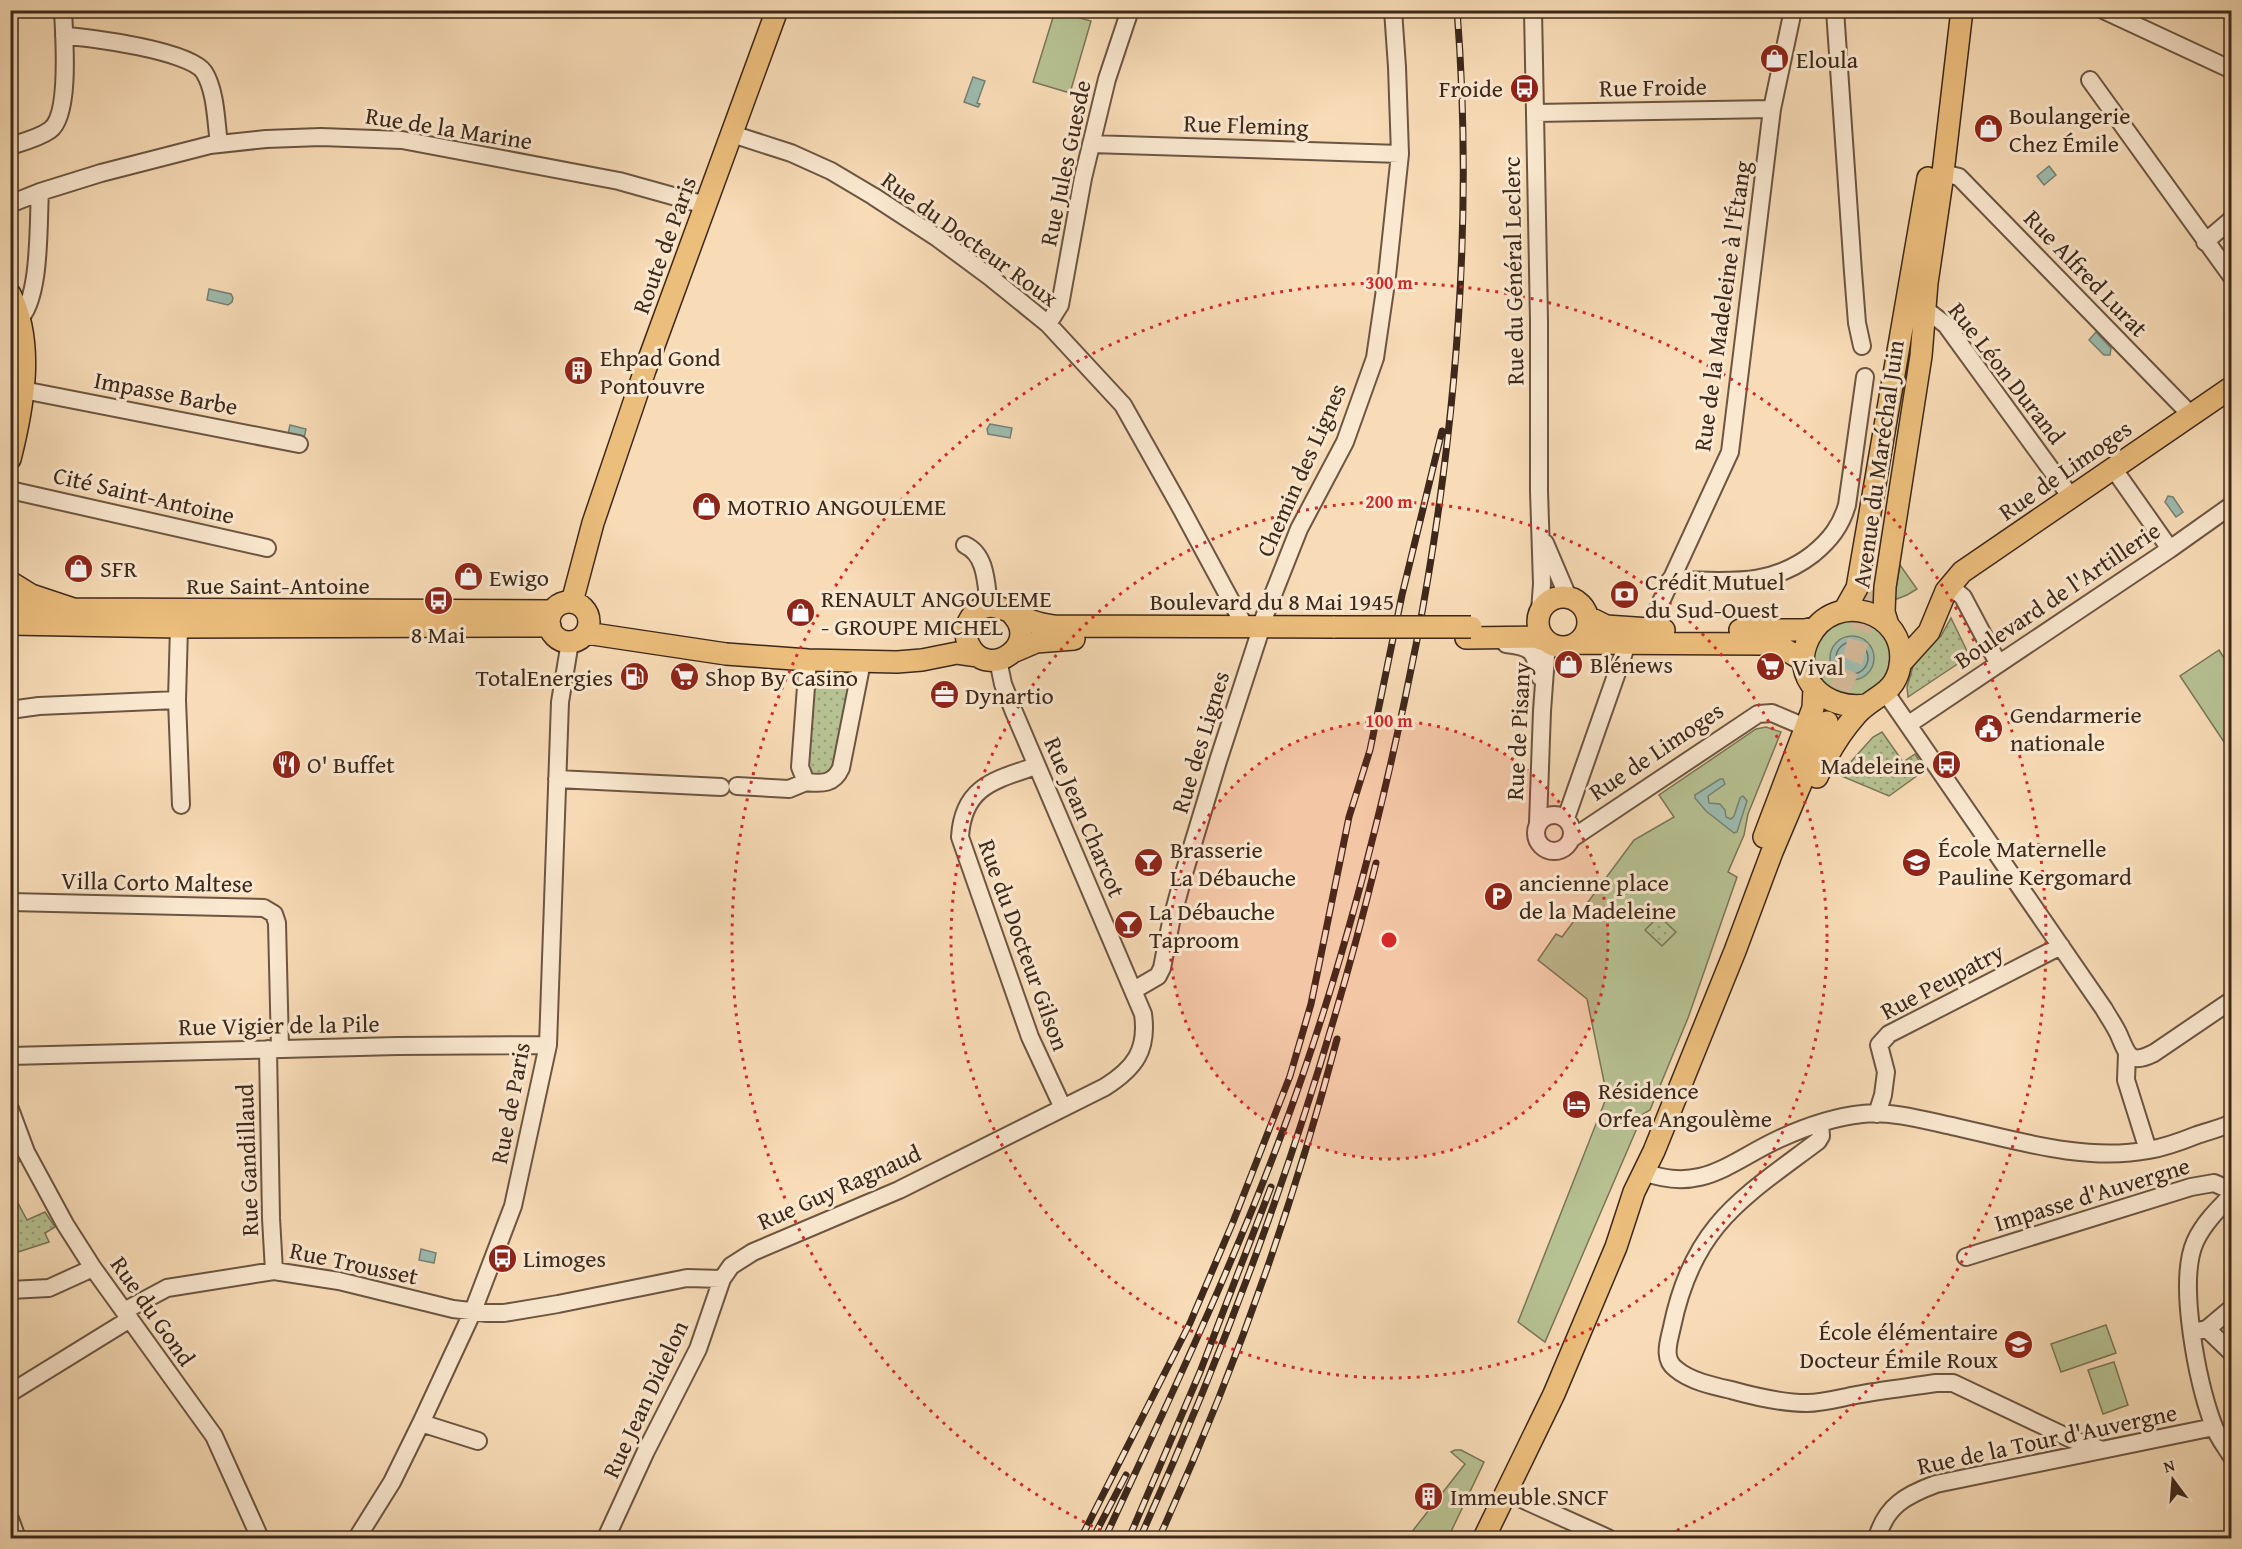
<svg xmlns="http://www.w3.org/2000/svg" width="2242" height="1549" font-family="'Gentium Book Plus',serif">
  <defs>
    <pattern id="park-dots" width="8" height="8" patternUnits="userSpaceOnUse" patternTransform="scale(1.5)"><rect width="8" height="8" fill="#b7c293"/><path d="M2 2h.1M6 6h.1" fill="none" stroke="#969e77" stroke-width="1.8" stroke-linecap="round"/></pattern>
  </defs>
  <rect width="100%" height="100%" fill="#f8dcb7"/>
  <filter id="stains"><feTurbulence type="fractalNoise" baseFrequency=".00333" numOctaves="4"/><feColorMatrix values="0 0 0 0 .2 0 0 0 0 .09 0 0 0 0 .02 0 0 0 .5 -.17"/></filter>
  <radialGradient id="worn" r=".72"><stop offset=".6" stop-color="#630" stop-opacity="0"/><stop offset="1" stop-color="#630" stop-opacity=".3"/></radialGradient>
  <path fill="#b7c293" stroke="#7a7557" stroke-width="1.5" d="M1055 11 1091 21 1070 93 1033 82Z
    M1900 565 1917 589 1907 595 1894 600Z
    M1813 658a39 39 0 1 1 78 0a39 39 0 1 1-78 0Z
    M2219 650 2231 669 2232 746 2228 748 2180 676Z
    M1766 727 1781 732 1748 814 1744 835 1728 872 1737 877 1688 1018 1650 1110 1643 1114 1545 1342 1518 1322 1607 1096 1587 999 1538 960 1556 934 1562 937 1634 840 1674 817 1659 795 1756 729Z
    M2106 1325 2116 1353 2061 1372 2051 1344Z
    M2114 1362 2128 1405 2103 1414 2088 1370Z
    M1455 1450H1461L1484 1462 1448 1538H1407L1465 1464 1451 1452Z"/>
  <path fill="url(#park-dots)" stroke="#7a7557" stroke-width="1.5" d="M1951 618 1967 651 1968 657 1908 697 1907 687 1916 656 1941 636Z
    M814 667 855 668 834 769 830 774 812 775 808 770Z
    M1882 732 1903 762 1915 754 1925 770 1889 796 1839 775 1873 737Z
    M1659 916 1676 932 1662 946 1645 930Z
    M10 1136 21 1161 11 1164H10Z
    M10 1188 27 1220 45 1212 55 1227 45 1233 49 1242 18 1252 11 1235Z"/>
  <path fill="#9dbbaf" stroke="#778074" stroke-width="1.5" d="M973 77 985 81 977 103 980 104 978 107 964 102Z
    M2049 166 2056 175 2044 185 2037 176Z
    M209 289 231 294 233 298 232 302 228 305 207 300Z
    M2096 332 2111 348 2110 355H2104L2089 340Z
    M990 424 1012 428 1010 438 988 434 987 429Z
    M290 425 306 429 304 438 288 434Z
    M2168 496 2173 497 2183 512 2176 517 2165 502Z
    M1830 658a22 22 0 1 1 44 0a22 22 0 1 1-44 0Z
    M1720 779H1723L1725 784 1708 796 1709 803 1720 804 1725 810 1726 817 1731 819 1734 816 1740 798 1743 796 1747 801 1737 832 1734 833 1706 811 1695 798V795Z
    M421 1249 436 1253 434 1263 419 1260Z"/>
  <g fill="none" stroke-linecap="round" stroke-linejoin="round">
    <path stroke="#6d7265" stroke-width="1.5" d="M1836 658a16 16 0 1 1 32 0a16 16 0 1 1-32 0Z"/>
    <path stroke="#d3b898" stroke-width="21" stroke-dasharray="21 10" stroke-linecap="butt" d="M1828 718 1853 659 1872 590"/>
    <defs>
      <path id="minor" d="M1533 10 1539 321V491L1542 584 1540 611
        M1835 10 1853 272 1857 323 1862 346
        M2103 10 2232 70
        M64 36C90 37 191 51 204 72 216 91 216 122 219 144
        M2090 80 2232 277
        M1535 113 1772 109
        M732 134 791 153 831 171 873 196 936 237 990 277 1048 324 1123 405 1182 510 1244 625
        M1091 144 1400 154
        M10 146C23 142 39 138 50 130 71 115 64 35 63 10
        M1943 173 1959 177 2191 415
        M10 204 40 192 101 173 210 145 266 139 321 137 402 140 619 181 705 205
        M2205 242 2232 219
        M1925 309 1946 325 2071 497
        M19 319C41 299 38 223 40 192
        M1048 324 1060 305 1083 178 1107 79 1130 10
        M23 390 299 444
        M2113 468 2170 549
        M10 490 267 548
        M1545 543 1568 597
        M965 545C987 555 986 585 989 606
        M1670 580C1724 580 1768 589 1813 554 1830 540 1841 526 1847 505L1865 377
        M1949 585 1963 597 1998 663
        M1261 625 1299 529 1345 442 1375 358 1387 276 1400 154 1397 67 1393 10
        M179 627 177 700 181 805
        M1648 630 1730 452 1772 109 1793 10
        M1506 644C1533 647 1534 651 1540 677
        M808 660 800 767 806 782C822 784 834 784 841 768L862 662
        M1886 693 2104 1009C2109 1018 2115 1026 2119 1035 2128 1056 2130 1065 2154 1053L2232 1000
        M10 710 39 706 177 700
        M1909 724 2170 549 2232 505
        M1036 766C995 780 963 786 960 837L1030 1037 1063 1108
        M557 779 721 787
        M737 786 789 789 806 782
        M1536 833a18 18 0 1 1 36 0a18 18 0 1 1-36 0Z
        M1566 818 1627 644
        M1538 823 1542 711 1547 643
        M1571 839 1758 714 1772 713 1805 727
        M10 902 264 908 274 914 277 923 280 1048
        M1134 990 1158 976 1162 968 1171 922 1185 870 1218 761 1259 635
        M268 1049 271 1218 274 1271
        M2127 1054 2126 1080 2148 1150
        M10 1056 397 1046 548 1045
        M10 1109 26 1152 65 1224 93 1268 214 1436 260 1538
        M1877 1114 1883 1095 1886 1072 1879 1045 1889 1034 2061 946
        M1820 1123 1821 1136 1818 1141C1741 1199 1693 1225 1672 1327 1669 1341 1662 1359 1676 1369 1690 1381 1713 1386 1731 1390 1756 1397 1781 1403 1807 1403 1823 1403 1840 1398 1856 1395 1882 1390 1910 1387 1936 1383H1953L2071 1439 2100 1449
        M1644 1172C1702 1194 1731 1161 1779 1139 1805 1127 1834 1117 1862 1114 1890 1110 1928 1121 1956 1127 2018 1141 2086 1162 2149 1150 2166 1147 2182 1141 2197 1135 2209 1131 2221 1128 2232 1123
        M2232 1195C2218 1209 2203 1224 2195 1242 2177 1283 2198 1383 2213 1424 2217 1436 2225 1446 2232 1457
        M1966 1257 2191 1187 2214 1183 2232 1191
        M10 1290 49 1288 93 1268
        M124 1311 167 1288 274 1271 339 1281 453 1309 487 1313H504L558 1304 687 1278 722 1279
        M2207 1329 2232 1353
        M2192 1332 2207 1329 2232 1308
        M10 1393 130 1319
        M421 1423 478 1441
        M1517 1497 1608 1538
        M10 1519 17 1538
        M357 1538 392 1482 421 1423 473 1311 513 1206 548 1045 560 702 570 642
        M606 1538 646 1451 698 1349 722 1279 731 1266 753 1252 899 1190 1105 1087C1135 1068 1148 1050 1143 1014L1014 712 1003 684 998 660
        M1877 1538C1886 1506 1906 1495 1936 1484L2214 1427"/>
      <path id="major" d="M10 294C35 343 23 408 10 459
        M10 582 31 595 73 609 552 611
        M1538 622a25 25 0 1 1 50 0a25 25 0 1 1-50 0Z
        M572 602 593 523 645 370 777 10
        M549 622a20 20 0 1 1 40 0a20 20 0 1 1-40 0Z
        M10 608 52 609
        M1008 610C1047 643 987 683 969 645 965 637 965 627 970 619 986 593 1012 614 1032 621 1039 624 1047 625 1054 626L1335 627
        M1844 611 1857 588 1928 178
        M1588 617 1606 626 1664 630
        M10 624 179 627 550 626
        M1888 625 1884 612 1885 587 1921 356 1927 283 1942 181 1962 10
        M1740 630H1805L1814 628
        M586 633 726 654 808 660 897 662 922 660 957 653 978 656
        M1466 638 1535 637 1544 640
        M1578 643 1763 644 1786 650 1804 661
        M1015 651 1036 642 1074 639
        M1900 664 1929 632 1946 591 1962 572 2232 387
        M1817 777C1827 755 1840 733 1856 715 1872 696 1895 695 1900 666 1909 611 1834 588 1809 638 1789 678 1826 711 1866 705
        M1764 837 1813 708 1814 687
        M1484 1538 1554 1394 1616 1247 1634 1192 1654 1151 1735 951 1772 852 1827 722"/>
    </defs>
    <use href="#minor" stroke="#6c5542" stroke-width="20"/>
    <use href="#major" stroke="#3d281b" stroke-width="24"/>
    <use href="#minor" stroke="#fae8d0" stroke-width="16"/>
    <use href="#major" stroke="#ecbe7c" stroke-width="21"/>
    <defs>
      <path id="rail" d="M1081 1538 1190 1323 1233 1222 1290 1076 1311 1004 1349 817 1370 750 1402 595 1442 431
        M1093 1538 1126 1475
        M1105 1538C1175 1387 1248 1235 1302 1077 1351 935 1387 792 1416 645 1456 435 1474 224 1457 10
        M1129 1538 1200 1372 1271 1187
        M1140 1538C1238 1321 1319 1095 1376 863
        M1159 1538C1232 1378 1292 1210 1337 1039"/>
    </defs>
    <use href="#rail" stroke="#3d281b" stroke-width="7"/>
    <use href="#rail" stroke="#fae8d0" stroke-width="4.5" stroke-dasharray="14" stroke-linecap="butt"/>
    <defs>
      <path id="major-bridge" d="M1335 627H1471"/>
    </defs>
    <use href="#major-bridge" stroke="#3d281b" stroke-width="24" stroke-linecap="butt"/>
    <use href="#major-bridge" stroke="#ecbe7c" stroke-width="21"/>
  </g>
  <circle cx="1389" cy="940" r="219" fill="#d62828" fill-opacity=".12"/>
  <g fill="none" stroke="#d62828" stroke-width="3" stroke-dasharray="3 6">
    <circle cx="1389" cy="940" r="219"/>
    <circle cx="1389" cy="940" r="438"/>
    <path d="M1117 1538A657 657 0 1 1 1661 1538"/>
  </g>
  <defs>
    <symbol id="shop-disc" viewBox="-11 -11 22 22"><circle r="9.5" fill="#8f2418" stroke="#fae8d0"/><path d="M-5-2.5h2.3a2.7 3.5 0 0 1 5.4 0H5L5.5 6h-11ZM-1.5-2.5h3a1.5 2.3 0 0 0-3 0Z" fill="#fff"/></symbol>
    <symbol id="bus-disc" viewBox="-11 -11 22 22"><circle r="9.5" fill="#8f2418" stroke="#fae8d0"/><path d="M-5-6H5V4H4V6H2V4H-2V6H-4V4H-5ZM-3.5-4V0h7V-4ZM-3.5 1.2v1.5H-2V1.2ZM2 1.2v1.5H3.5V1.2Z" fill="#fff"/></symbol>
    <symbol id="building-disc" viewBox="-11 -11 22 22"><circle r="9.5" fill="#8f2418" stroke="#fae8d0"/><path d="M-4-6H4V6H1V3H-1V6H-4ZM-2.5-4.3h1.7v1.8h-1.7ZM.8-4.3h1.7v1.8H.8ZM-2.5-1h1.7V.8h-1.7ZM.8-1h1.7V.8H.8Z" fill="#fff"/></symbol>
    <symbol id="bank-disc" viewBox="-11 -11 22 22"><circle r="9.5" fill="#8f2418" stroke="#fae8d0"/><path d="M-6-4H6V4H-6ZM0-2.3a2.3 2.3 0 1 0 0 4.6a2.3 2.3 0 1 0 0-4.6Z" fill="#fff"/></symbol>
    <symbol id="supermarket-disc" viewBox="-11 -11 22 22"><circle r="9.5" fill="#8f2418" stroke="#fae8d0"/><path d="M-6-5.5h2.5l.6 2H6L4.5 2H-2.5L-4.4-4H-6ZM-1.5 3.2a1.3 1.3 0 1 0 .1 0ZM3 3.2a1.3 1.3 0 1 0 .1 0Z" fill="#fff"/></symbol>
    <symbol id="fuel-disc" viewBox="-11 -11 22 22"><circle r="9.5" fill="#8f2418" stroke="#fae8d0"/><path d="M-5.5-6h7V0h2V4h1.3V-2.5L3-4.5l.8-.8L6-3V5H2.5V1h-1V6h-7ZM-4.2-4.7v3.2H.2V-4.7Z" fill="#fff"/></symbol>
    <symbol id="office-disc" viewBox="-11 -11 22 22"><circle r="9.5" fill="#8f2418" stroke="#fae8d0"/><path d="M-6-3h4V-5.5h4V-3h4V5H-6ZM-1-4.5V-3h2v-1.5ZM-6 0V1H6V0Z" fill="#fff"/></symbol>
    <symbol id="civic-disc" viewBox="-11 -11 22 22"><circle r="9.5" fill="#8f2418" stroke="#fae8d0"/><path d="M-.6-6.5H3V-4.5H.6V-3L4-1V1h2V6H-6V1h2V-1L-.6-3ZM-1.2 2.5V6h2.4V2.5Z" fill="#fff"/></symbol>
    <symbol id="restaurant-disc" viewBox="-11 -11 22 22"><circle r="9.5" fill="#8f2418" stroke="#fae8d0"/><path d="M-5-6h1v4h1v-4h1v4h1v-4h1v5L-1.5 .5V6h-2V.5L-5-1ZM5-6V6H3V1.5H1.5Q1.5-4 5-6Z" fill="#fff"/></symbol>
    <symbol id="school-disc" viewBox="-11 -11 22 22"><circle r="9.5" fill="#8f2418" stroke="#fae8d0"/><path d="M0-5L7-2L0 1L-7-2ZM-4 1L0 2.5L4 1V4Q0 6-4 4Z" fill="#fff"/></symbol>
    <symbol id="bar-disc" viewBox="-11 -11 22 22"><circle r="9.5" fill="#8f2418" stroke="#fae8d0"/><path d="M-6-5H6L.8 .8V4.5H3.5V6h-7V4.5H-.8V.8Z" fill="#fff"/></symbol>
    <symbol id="parking-disc" viewBox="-11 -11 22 22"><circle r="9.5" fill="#8f2418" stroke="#fae8d0"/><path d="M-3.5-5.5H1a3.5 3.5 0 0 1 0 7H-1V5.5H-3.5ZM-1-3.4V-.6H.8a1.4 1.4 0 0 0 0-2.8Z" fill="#fff"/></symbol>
    <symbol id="hotel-disc" viewBox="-11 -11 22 22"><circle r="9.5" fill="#8f2418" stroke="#fae8d0"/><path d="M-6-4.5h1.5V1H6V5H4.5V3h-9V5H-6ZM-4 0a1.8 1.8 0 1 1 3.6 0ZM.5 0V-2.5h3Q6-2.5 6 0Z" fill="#fff"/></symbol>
  </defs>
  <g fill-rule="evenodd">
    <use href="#shop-disc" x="1758" y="42" width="33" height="33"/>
    <use href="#bus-disc" x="1508" y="72" width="33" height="33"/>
    <use href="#shop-disc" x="1972" y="112" width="33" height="33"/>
    <use href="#building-disc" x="562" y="354" width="33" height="33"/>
    <use href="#shop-disc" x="690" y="490" width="33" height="33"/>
    <use href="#shop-disc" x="62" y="552" width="33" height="33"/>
    <use href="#shop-disc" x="452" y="560" width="33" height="33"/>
    <use href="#bank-disc" x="1608" y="578" width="33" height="33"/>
    <use href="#bus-disc" x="422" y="584" width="33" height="33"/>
    <use href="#shop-disc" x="784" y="596" width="33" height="33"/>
    <use href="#shop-disc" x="1552" y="648" width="33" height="33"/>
    <use href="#supermarket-disc" x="1754" y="650" width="33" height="33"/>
    <use href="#fuel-disc" x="618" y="660" width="33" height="33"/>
    <use href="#supermarket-disc" x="668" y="660" width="33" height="33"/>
    <use href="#office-disc" x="928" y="678" width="33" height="33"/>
    <use href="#civic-disc" x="1972" y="712" width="33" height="33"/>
    <use href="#restaurant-disc" x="270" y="748" width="33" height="33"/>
    <use href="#bus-disc" x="1930" y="748" width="33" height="33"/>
    <use href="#school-disc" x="1900" y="846" width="33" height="33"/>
    <use href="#bar-disc" x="1132" y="846" width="33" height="33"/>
    <use href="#parking-disc" x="1482" y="880" width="33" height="33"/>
    <use href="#bar-disc" x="1112" y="908" width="33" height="33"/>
    <use href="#hotel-disc" x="1560" y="1088" width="33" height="33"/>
    <use href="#bus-disc" x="486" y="1242" width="33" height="33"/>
    <use href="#school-disc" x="2002" y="1328" width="33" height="33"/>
    <use href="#building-disc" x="1412" y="1480" width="33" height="33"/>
  </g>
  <g text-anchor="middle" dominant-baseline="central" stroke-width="6" stroke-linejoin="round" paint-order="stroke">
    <g font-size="24" fill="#3d281b" stroke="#fae8d0" text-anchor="start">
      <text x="1796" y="59">Eloula</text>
      <text x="1503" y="88" text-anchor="end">Froide</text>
      <text x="2009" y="115">Boulangerie<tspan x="2009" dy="28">Chez Émile</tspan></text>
      <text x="600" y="357">Ehpad Gond<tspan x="600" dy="28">Pontouvre</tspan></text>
      <text x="727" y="506">MOTRIO ANGOULEME</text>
      <text x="100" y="568">SFR</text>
      <text x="489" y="577">Ewigo</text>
      <text x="1645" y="581">Crédit Mutuel<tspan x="1645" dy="28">du Sud-Ouest</tspan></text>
      <text x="821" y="598">RENAULT ANGOULEME<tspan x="821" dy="28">- GROUPE MICHEL</tspan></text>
      <text x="438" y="634" text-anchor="middle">8 Mai</text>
      <text x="1590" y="664">Blénews</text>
      <text x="1792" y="666">Vival</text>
      <text x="613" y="677" text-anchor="end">TotalEnergies</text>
      <text x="705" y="677">Shop By Casino</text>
      <text x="965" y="695">Dynartio</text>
      <text x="2010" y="714">Gendarmerie<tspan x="2010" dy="28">nationale</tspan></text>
      <text x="307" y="764">O' Buffet</text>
      <text x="1925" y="765" text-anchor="end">Madeleine</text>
      <text x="1938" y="848">École Maternelle<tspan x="1938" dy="28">Pauline Kergomard</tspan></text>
      <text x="1170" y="849">Brasserie<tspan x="1170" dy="28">La Débauche</tspan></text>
      <text x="1519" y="882">ancienne place<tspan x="1519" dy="28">de la Madeleine</tspan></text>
      <text x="1149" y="911">La Débauche<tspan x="1149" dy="28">Taproom</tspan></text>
      <text x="1598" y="1090">Résidence<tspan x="1598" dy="28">Orfea Angoulème</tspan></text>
      <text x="523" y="1258">Limoges</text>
      <text x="1998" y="1331" text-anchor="end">École élémentaire<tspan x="1998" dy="28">Docteur Émile Roux</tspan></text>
      <text x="1450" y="1496">Immeuble SNCF</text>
    </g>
    <g font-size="24" fill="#3d281b" stroke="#fae8d0">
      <text transform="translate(1653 87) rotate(-1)">Rue Froide</text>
      <text transform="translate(1246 125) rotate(2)">Rue Fleming</text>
      <text transform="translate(449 128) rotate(9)">Rue de la Marine</text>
      <text transform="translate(1065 163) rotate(-78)">Rue Jules Guesde</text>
      <text transform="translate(970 239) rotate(36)">Rue du Docteur Roux</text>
      <text transform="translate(664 245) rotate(-70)">Route de Paris</text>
      <text transform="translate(1513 271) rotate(-91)">Rue du Général Leclerc</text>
      <text transform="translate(2086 273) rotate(46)">Rue Alfred Lurat</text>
      <text transform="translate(1722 306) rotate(-82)">Rue de la Madeleine à l'Étang</text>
      <text transform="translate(2007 373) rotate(52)">Rue Léon Durand</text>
      <text transform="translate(166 393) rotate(11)">Impasse Barbe</text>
      <text transform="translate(1878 464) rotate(-82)">Avenue du Maréchal Juin</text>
      <text transform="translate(1301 470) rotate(-66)">Chemin des Lignes</text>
      <text transform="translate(2065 470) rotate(-35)">Rue de Limoges</text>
      <text transform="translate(144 495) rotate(13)">Cité Saint-Antoine</text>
      <text x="278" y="585">Rue Saint-Antoine</text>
      <text transform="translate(2057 595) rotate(-34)">Boulevard de l'Artillerie</text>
      <text x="1272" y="601">Boulevard du 8 Mai 1945</text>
      <text transform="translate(1518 731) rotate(-87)">Rue de Pisany</text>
      <text transform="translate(1200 742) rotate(-73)">Rue des Lignes</text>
      <text transform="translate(1656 751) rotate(-34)">Rue de Limoges</text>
      <text transform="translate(1085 817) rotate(67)">Rue Jean Charcot</text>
      <text transform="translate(157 882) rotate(1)">Villa Corto Maltese</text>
      <text transform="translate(1024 945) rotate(70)">Rue du Docteur Gilson</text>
      <text transform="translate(1942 981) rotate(-28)">Rue Peupatry</text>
      <text transform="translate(279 1025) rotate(-1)">Rue Vigier de la Pile</text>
      <text transform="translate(510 1103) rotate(-79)">Rue de Paris</text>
      <text transform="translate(247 1160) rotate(-92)">Rue Gandillaud</text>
      <text transform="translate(839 1187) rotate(-24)">Rue Guy Ragnaud</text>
      <text transform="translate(2092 1194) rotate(-17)">Impasse d'Auvergne</text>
      <text transform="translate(354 1263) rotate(12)">Rue Trousset</text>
      <text transform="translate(153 1311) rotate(55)">Rue du Gond</text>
      <text transform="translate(645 1399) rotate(-65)">Rue Jean Didelon</text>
      <text transform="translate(2047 1439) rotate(-12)">Rue de la Tour d'Auvergne</text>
    </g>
  </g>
  <circle cx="1389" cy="940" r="9" fill="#d62828" stroke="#fae8d0" stroke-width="3"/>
  <g font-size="18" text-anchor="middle" font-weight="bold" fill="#d62828" stroke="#fae8d0" stroke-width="6" stroke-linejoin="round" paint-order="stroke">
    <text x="1389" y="289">300 m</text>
    <text x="1389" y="508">200 m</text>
    <text x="1389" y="727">100 m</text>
  </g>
  <rect width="2242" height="1549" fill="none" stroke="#f8dcb7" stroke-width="36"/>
  <rect x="12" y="12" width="2218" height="1525" fill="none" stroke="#3d281b" stroke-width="3"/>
  <rect x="18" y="18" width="2206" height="1513" fill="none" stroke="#3d281b" stroke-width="1.5"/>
  <g transform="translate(2173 1480) rotate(344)" stroke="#fae8d0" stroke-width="4.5" paint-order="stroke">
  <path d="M0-4.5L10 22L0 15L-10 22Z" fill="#3d281b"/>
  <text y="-9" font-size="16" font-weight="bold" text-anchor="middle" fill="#3d281b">N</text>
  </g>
  <rect width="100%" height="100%" filter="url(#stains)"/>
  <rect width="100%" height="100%" fill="url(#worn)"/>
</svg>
